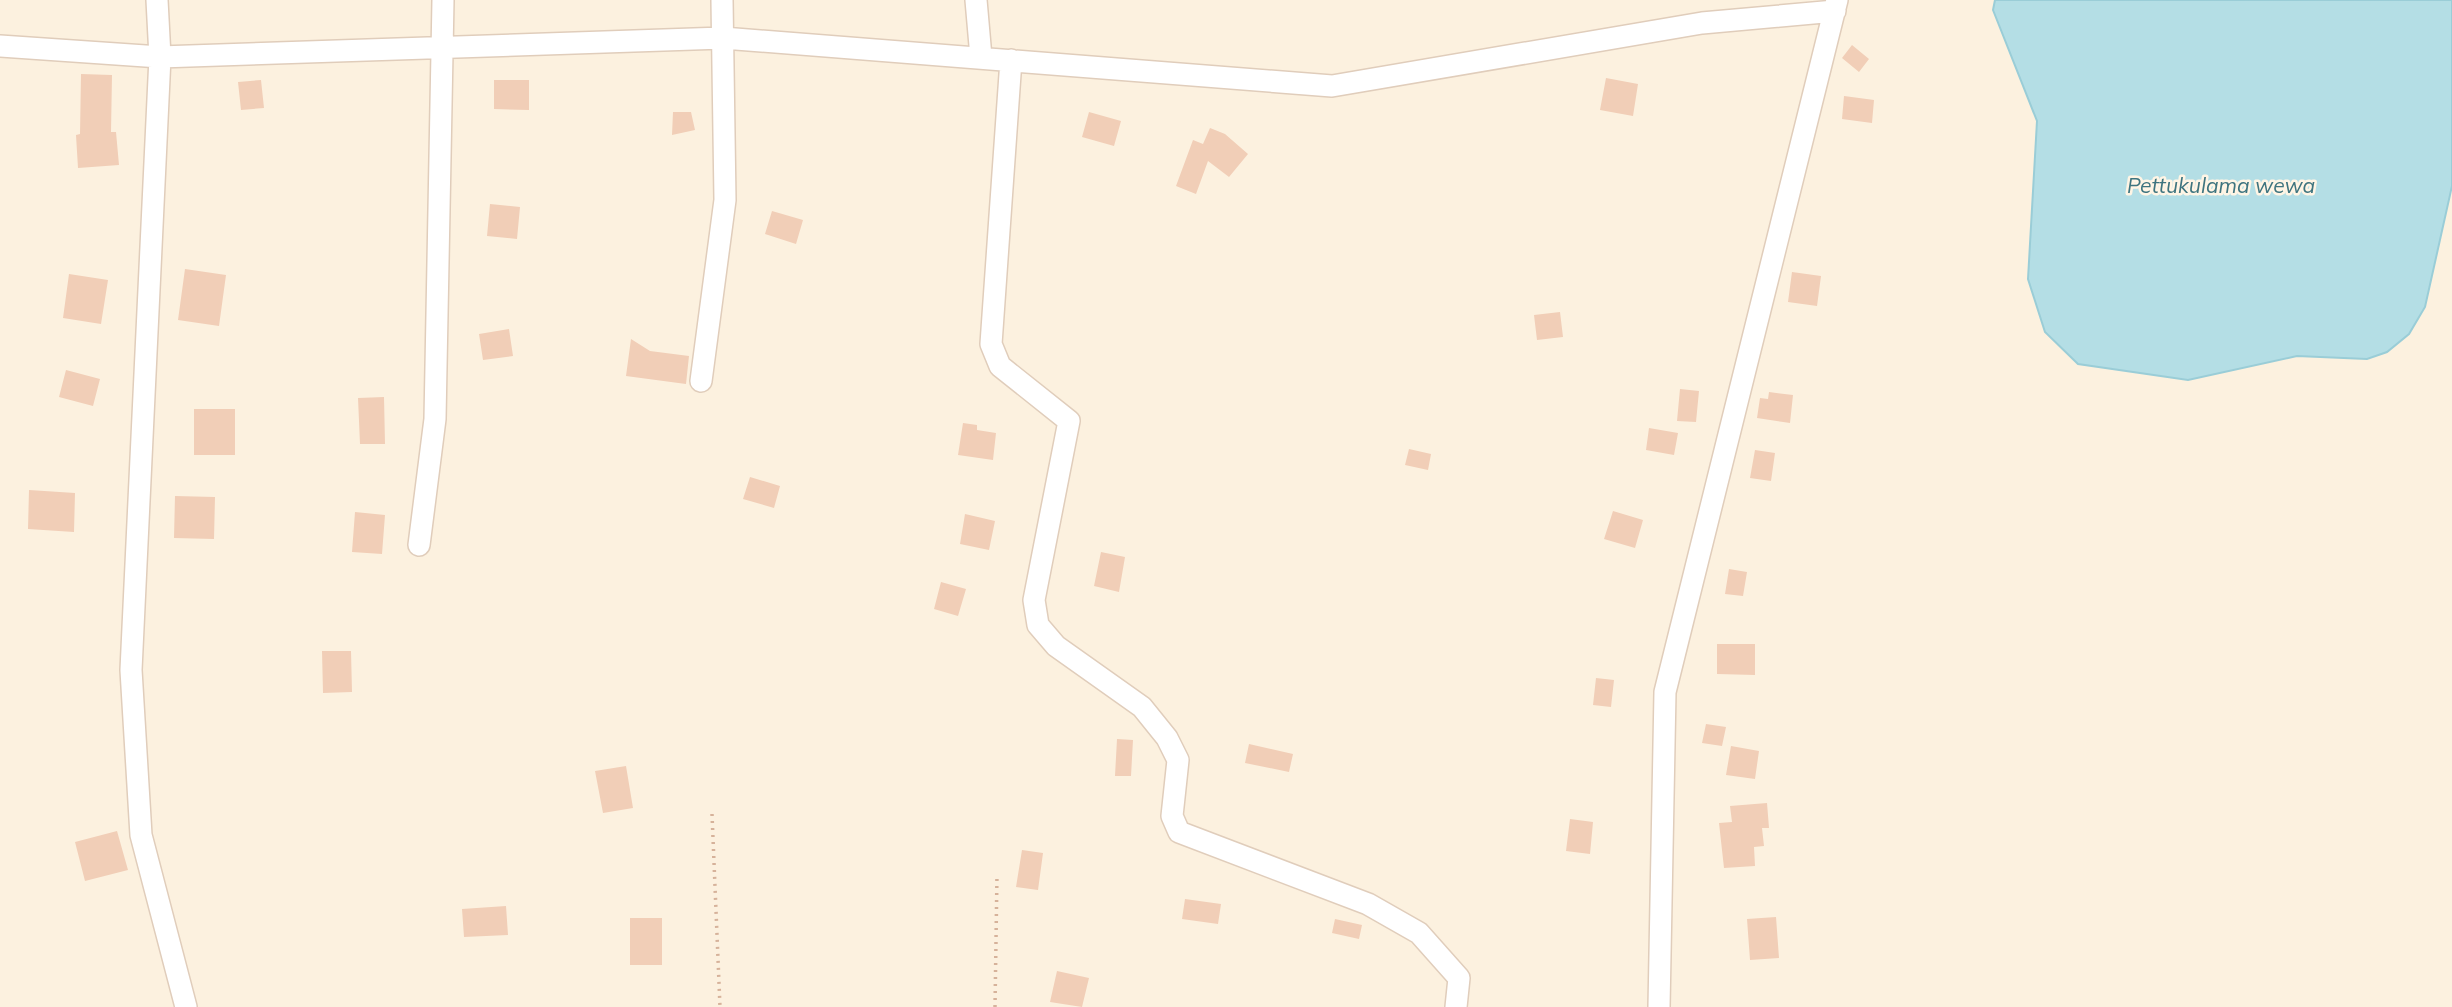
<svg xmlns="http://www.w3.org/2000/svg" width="2452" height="1007" font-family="Mulish,sans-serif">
  <rect width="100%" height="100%" fill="#fcf1df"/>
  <path fill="#b4dee5" stroke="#9acdd7" stroke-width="2" d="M1995 0H2452V186L2425 307 2409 334 2387 352 2367 359 2297 356 2188 380 2078 364 2045 332 2028 279 2037 121 1993 10Z"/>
  <path fill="#f1ceb7" d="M1852 45 1869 59 1859 72 1842 58Z
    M81 74 112 75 111 132H116L119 165 78 168 76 135 80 134Z
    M1606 78 1638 84 1633 116 1600 110Z
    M261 80 264 108 241 110 238 82Z
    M494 80H529V110L494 109Z
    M1844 96 1874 100 1872 123 1842 119Z
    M673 112H691L695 130 672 135Z
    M1089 112 1121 121 1114 146 1082 137Z
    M1210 128 1225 134 1248 154 1229 177 1208 161 1196 194 1176 186 1193 140 1203 144Z
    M490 204 520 207 517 239 487 236Z
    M772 211 803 220 796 244 765 234Z
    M185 269 226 275 219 326 178 320Z
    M1792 272 1821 276 1817 306 1788 302Z
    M69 274 108 280 101 324 63 318Z
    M1560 312 1563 337 1537 340 1534 315Z
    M509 329 513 356 483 360 479 334Z
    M631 339 650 351 689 356 686 384 626 376Z
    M66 370 100 379 93 406 59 397Z
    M1680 389 1699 391 1696 422 1677 421Z
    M1769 392 1793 395 1790 423 1757 418 1760 398 1768 399Z
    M384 397 385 444H360L358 398Z
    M194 409H235V455H194Z
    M963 423 977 425V430L996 433 993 460 958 455Z
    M1649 428 1678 433 1674 455 1646 450Z
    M1409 449 1431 454 1428 470 1405 465Z
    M1755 450 1775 453 1771 481 1750 478Z
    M750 477 780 486 774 508 743 499Z
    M29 490 75 493 74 532 28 529Z
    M175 496 215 497 214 539 174 538Z
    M1613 511 1643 520 1635 548 1604 539Z
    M355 512 385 515 382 554 352 552Z
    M965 514 995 521 989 550 960 544Z
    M1101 552 1125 557 1119 592 1094 586Z
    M1729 569 1747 572 1743 596 1725 594Z
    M941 582 966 589 958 616 934 609Z
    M1717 644H1755V675L1717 674Z
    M322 651H351L352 692 323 693Z
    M1596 678 1614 680 1611 707 1593 705Z
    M1706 724 1726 727 1722 746 1702 743Z
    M1117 739 1133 740 1131 776H1115Z
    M1249 744 1293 754 1289 772 1245 763Z
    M1731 746 1759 751 1755 779 1726 775Z
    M626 766 633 808 603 813 595 771Z
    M1767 803 1769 828H1762L1764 846 1754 847 1755 866 1724 868 1719 823 1732 822 1730 806Z
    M1570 819 1593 822 1590 854 1566 851Z
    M117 831 128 870 85 881 75 842Z
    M1022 850 1043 853 1038 890 1016 887Z
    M1185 899 1221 904 1218 924 1182 919Z
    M506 906 508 935 464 937 462 909Z
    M1776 917 1779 958 1750 960 1747 919Z
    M630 918H662V965H630Z
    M1335 919 1362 925 1359 939 1332 933Z
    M1057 971 1089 978 1082 1007 1050 1002Z"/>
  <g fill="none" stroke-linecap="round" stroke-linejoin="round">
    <defs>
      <path id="street" d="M157 0 160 57 131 670 141 835 186 1007
        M976 0 981 57
        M0 46 160 57 723 38 1332 86 1702 23 1835 11
        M1011 60 991 344 1000 366 1069 421 1034 600 1038 625 1056 646 1142 707 1167 738 1178 760 1172 816 1179 832 1368 904 1419 933 1459 978 1456 1007
        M701 381 725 200 722 0
        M419 545 435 419 443 0
        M1659 1007 1665 692 1837 0"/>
    </defs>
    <use href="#street" stroke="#e0cdbb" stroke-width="24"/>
    <path stroke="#d6b29a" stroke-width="3.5" stroke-dasharray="2 5" stroke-linecap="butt" d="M712 814 720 1007
      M995 1007 997 874"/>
    <use href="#street" stroke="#fff" stroke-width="21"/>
  </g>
  <g text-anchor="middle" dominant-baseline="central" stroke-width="5" stroke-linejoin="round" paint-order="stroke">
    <g font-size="21" font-style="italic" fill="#3e747f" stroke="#fff5e5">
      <text x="2221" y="185">Pettukulama wewa</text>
    </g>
  </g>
</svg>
